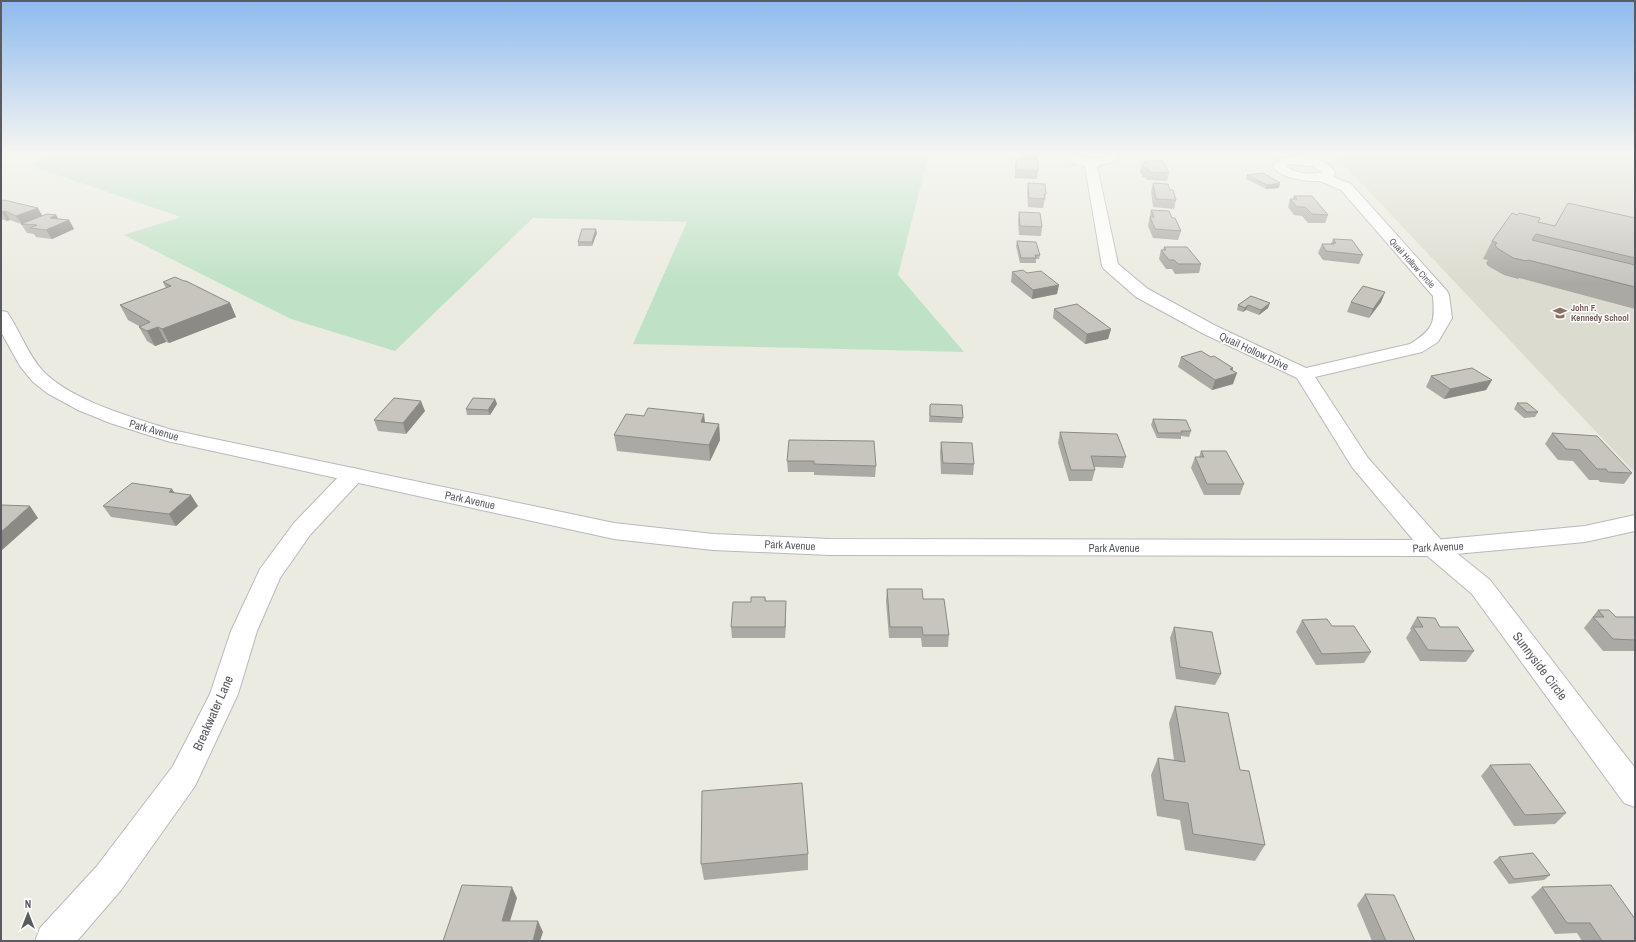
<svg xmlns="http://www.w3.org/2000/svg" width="1636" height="942" font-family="'Archivo Narrow',sans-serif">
  <rect width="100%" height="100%" fill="#ebebe1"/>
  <path fill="#dbdbcf" d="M1333 153H1635V473Z"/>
  <path fill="#bfe2c6" d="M64 153H929L898 275 964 352 633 344 687 222 533 218 395 351 291 319 124 235 181 217 31 166 49 154Z"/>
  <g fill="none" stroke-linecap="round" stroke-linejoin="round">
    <defs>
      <path id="street" d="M1060 153C1075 151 1088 163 1104 157L1105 156 1103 153H1116L1118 156 1113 162 1097 166 1118 264 1148 289 1216 326 1306 368 1410 344C1434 329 1435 323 1433 296L1341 190 1320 181H1309L1291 178 1279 173 1273 167C1281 151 1313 155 1327 164 1331 166 1333 169 1335 173L1333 177 1351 184 1447 291 1449 295 1452 318 1438 342 1422 352 1315 377 1368 458 1443 542 1490 580 1635 768V807L1624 803 1472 594 1425 554 1352 467 1297 378 1204 334 1136 297 1104 269 1102 266 1085 166C1075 164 1066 162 1060 153ZM1290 164 1312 166 1322 172C1309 175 1296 174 1286 166Z
        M353 468 361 470 364 475 361 480 310 535 280 578 257 631 238 694 195 786 121 890 77 941H35L40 928 97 866 173 766 210 694 231 631 260 569 294 523 345 470Z"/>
      <path id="secondary" d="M1 311 7 312C20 331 27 353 42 370 71 401 132 417 172 430L614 523 713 534 830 539 1434 540 1585 526 1635 515V531L1585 542 1434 556 830 555 713 550 614 539 167 441 110 423 78 410 47 393 33 382 20 366 1 332Z"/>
    </defs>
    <use href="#street" stroke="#b9b9bf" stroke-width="2"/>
    <use href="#secondary" stroke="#b7b8bf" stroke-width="2"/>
    <use href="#street" fill="#fff" fill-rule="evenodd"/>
    <use href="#secondary" fill="#fff" fill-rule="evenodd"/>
  </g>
  <path fill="#aba9a3" d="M1020 153H1038V160L1020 159Z
    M1016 159 1038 171 1037 179 1015 178V167Z
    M1145 161 1169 173 1167 181 1147 180 1146 178 1143 177 1140 171 1142 163H1144Z
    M1247 175 1280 183 1279 188 1266 189 1246 179Z
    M1028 183 1046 194 1043 208 1028 207 1027 192Z
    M1153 183 1170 190 1176 200 1174 209 1153 207 1151 191Z
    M1294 196 1328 215 1325 223H1308L1302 216 1294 215 1288 207 1290 199H1293Z
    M1 201 42 216 56 215 58 219 69 220 74 229 52 239 36 237 34 234 27 233 21 224 10 220 7 221 1 219Z
    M1151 210 1172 218 1181 231 1178 240 1153 238 1148 226Z
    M1019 212 1042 227 1041 236 1019 235 1018 221Z
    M1635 218V309L1519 278 1518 279 1504 275 1488 266 1486 263 1488 260 1483 259 1492 241 1538 222 1555 226Z
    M597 233 592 246H578V242Z
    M1333 239 1363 255 1359 264 1323 260 1318 253 1322 244H1331Z
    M1017 241 1040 255 1039 259H1036V263H1020L1016 246Z
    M1164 247 1201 264 1199 273 1175 274 1172 269H1166L1159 259 1161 250H1163Z
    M1012 272 1027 273 1057 294 1032 299 1011 282Z
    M163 282 230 303 236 317 169 343 166 342 155 346 147 341 139 327V326L128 320 120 305 166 288Z
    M1385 292 1381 302 1369 318 1347 312 1351 302Z
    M1251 296 1268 308 1259 315 1246 310 1243 312 1237 310 1238 305Z
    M1054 309 1111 329 1108 339 1085 344 1053 318Z
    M1181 357H1211L1233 368 1232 371 1233 384 1212 390 1178 367Z
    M1431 376 1492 380 1486 390 1444 399 1426 387Z
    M495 399 497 404 490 415H467L466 409Z
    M1517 403 1538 412 1535 417 1524 418 1514 409Z
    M930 405 963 418 962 423 929 422Z
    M425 411 406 434 378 431 374 420Z
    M1153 419 1191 431 1189 437 1181 436V439L1157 438 1151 425Z
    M705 422 719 424 720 440 710 461 617 451 614 435Z
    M1060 432 1126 457 1123 468 1094 467 1095 470 1092 481H1069L1058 443Z
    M1552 433 1632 473 1624 484 1600 482 1598 480H1589L1573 461 1558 460 1545 444Z
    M789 440 876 466 875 477 814 475V472H788L787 461Z
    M941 442 974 464 973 475 941 474 940 452Z
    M1201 451 1244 484 1240 495H1204L1191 468 1195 457H1199Z
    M172 489 174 493 198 506 176 526 111 517 103 506Z
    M887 589 923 599 949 635 948 647H922L921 638H889L886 601Z
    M765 597 766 601 786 612 785 638H732L731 627 751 602Z
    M1598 610 1616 617H1635V651H1603L1584 628Z
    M1417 617 1440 627 1474 651 1466 662 1420 661 1406 638 1411 630 1410 629Z
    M1302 620 1332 626 1371 652 1364 663 1316 665 1296 632Z
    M1174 627 1221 674 1215 685 1176 679 1170 638Z
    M1175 706 1240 770 1265 845 1255 861 1185 850 1180 820 1157 816 1151 775 1158 758 1174 760 1169 723Z
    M1490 765 1566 813 1555 824 1514 826 1481 776Z
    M808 854V870L704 880 701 864Z
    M1499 857 1550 875 1544 880 1509 884 1493 862Z
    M1542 887 1635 941H1582L1577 933 1555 934 1531 897Z
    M1365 894 1415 941H1372L1357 905Z"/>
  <path fill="#8b8a85" d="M1280 183 1279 188 1266 189 1267 185Z
    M38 208 43 217 22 224 16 216Z
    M5 211 10 220 7 221 2 212Z
    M56 215 61 224 69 220 74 229 52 239 46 230 50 218Z
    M596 229 597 233 592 246V242Z
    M1059 285 1057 294 1032 299 1033 290Z
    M1385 292 1381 302 1369 318 1373 309Z
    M230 303 236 317 169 343 162 329Z
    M1270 303 1268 308 1259 315 1261 310Z
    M1248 305 1246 310 1243 312 1245 308Z
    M158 327 166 342 155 346 147 331Z
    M1111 329 1108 339 1085 344 1087 334Z
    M1233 368 1231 375 1237 373 1233 384 1212 390 1215 380 1230 369Z
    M1492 380 1486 390 1444 399 1450 389Z
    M495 399 497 404 490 415 488 410Z
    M421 401 425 411 406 434 403 423Z
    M704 414 706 430 701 422Z
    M719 424 720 440 710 461 709 445Z
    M172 489 179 500 169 492Z
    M191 495 198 506 176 526 169 514Z
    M30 506 38 518 1 551V532Z
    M786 601V612L785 638V627Z
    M512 887 517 898 507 931 502 921Z
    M538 921 543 932 540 941H533Z"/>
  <path fill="#c7c5be" stroke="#8b8a85" d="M1021 153H1038L1039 156 1021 155Z
    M1016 159 1038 160V171L1016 170Z
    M1145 161H1163L1169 173 1149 172 1148 169H1145L1142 163H1146Z
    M1263 173 1280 183 1267 185 1247 175Z
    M1028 183 1045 184 1046 194H1044L1045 199 1029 198Z
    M1153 183 1168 184 1170 190H1173L1176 200 1156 199Z
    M1294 196H1312L1328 215 1312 214 1305 207H1297L1290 199H1297Z
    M4 200 38 208 16 216 5 211 1 212V201Z
    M1568 203 1635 218V258L1536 234 1532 240 1635 265V287L1528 260 1527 261 1513 258 1497 248 1495 245 1497 243 1492 241 1512 213 1517 215 1519 213 1540 218 1538 222 1555 226Z
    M1151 210 1169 211 1172 218H1175L1181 231 1155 229 1150 217H1154Z
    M1019 212 1040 213 1042 227 1020 226Z
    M47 214 56 215 50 218 69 220 46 230 30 228 37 225 21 224Z
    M582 229H596L592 242H578Z
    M1333 239 1352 240 1363 255 1326 251 1322 244H1334L1333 243H1336Z
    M1017 241 1036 242 1040 255H1035L1036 258H1021Z
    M1164 247H1187L1201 264H1178L1174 260H1169L1161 250H1166Z
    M1023 270 1027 273 1041 271 1059 285 1033 290 1012 272Z
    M175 277 184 281H186L230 303 162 329 158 327 147 331 139 327 150 322 120 305 171 286 163 282Z
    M1363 286 1385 292 1373 309 1351 302Z
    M1251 296 1270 303 1261 310 1248 305 1245 308 1238 305Z
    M1077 304 1111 329 1087 334 1054 309Z
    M1201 351 1211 357 1214 356 1233 368 1230 369 1237 373 1215 380 1181 357Z
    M1472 368 1492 380 1450 389 1431 376Z
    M394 398 421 401 403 423 374 420Z
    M473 398 495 399 488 410 466 409Z
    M1517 403H1527L1538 412H1527Z
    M931 404 962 405 963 418 930 416V405Z
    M648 408 704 414 701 422 719 424 709 445 614 435 626 414 644 416Z
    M1153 419 1186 420 1191 431H1181L1182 433H1158Z
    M1060 432 1117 434 1126 457 1091 456 1095 470H1071Z
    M1552 433 1597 436 1632 473 1608 472 1606 469H1597L1580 450 1566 449Z
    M789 440 874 441 876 466 814 464V461H787Z
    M941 442 972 443 974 464 943 463Z
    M1201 451H1226L1244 484H1207L1195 457H1204Z
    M132 483 172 489 169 492 191 495 169 514 103 506Z
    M1 505 30 506 1 532Z
    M887 589H922L923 599H944L949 635H923L922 627H890Z
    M751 597H765V601H786L785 627H731L733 602H751Z
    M1598 610H1609L1616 617H1635V640L1613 639 1593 617H1604Z
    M1417 617 1435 618 1440 627H1458L1474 651 1428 650 1413 627H1423Z
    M1327 619 1332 626H1354L1371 652 1322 654 1302 620Z
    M1174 627 1212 632 1221 674 1180 667Z
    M1175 706 1228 713 1240 770 1249 771 1265 845 1193 834 1188 803 1164 800 1158 758 1185 762Z
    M1530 764 1566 813 1525 815 1490 765Z
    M802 783 808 854 701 864 702 791Z
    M1533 853 1550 875 1514 879 1499 857Z
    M462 885 512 887 502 921H538L533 941H443Z
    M1611 885 1635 919V941H1602L1590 923H1567L1542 887Z
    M1365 894 1394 895 1415 941H1386Z"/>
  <linearGradient id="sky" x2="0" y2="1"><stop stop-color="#8dbaee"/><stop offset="0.54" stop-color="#f6f6f2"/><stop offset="1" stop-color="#f6f6f2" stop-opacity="0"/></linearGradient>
  <rect width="1636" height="284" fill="url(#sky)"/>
  <defs>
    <symbol id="school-bare" viewBox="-9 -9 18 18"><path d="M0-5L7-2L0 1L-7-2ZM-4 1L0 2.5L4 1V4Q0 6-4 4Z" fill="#8d6e63" stroke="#fff" stroke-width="2.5" paint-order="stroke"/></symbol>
  </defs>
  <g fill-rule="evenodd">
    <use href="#school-bare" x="1550" y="303" width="20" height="20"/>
  </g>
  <g text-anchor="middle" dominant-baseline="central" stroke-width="3" stroke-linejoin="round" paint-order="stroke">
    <g font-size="9" fill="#5a5b61" stroke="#fff">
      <text transform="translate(1412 263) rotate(48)">Quail Hollow Circle</text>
    </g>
    <g font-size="9" font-weight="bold" fill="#785e54" stroke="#fff" text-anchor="start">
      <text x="1571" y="308">John F.<tspan x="1571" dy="10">Kennedy School</tspan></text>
    </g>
    <g font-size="11" fill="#5a5b61" stroke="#fff">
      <text transform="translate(1254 351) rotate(25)">Quail Hollow Drive</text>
      <text transform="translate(154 430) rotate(16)">Park Avenue</text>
      <text transform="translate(470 500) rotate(12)">Park Avenue</text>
      <text transform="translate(790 545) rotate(3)">Park Avenue</text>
      <text transform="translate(1438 547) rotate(-3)">Park Avenue</text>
      <text x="1114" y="548">Park Avenue</text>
    </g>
    <g font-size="13" fill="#5a5b61" stroke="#fff">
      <text transform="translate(1540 666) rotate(53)">Sunnyside Circle</text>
      <text transform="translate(213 713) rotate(-66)">Breakwater Lane</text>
    </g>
  </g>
  <rect width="1636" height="942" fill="none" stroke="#5a5b61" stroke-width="4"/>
  <g transform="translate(28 914)" stroke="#ffffff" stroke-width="3" paint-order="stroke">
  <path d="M0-3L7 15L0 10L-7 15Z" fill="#5a5b61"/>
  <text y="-6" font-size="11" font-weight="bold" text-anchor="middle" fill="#5a5b61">N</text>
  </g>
</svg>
